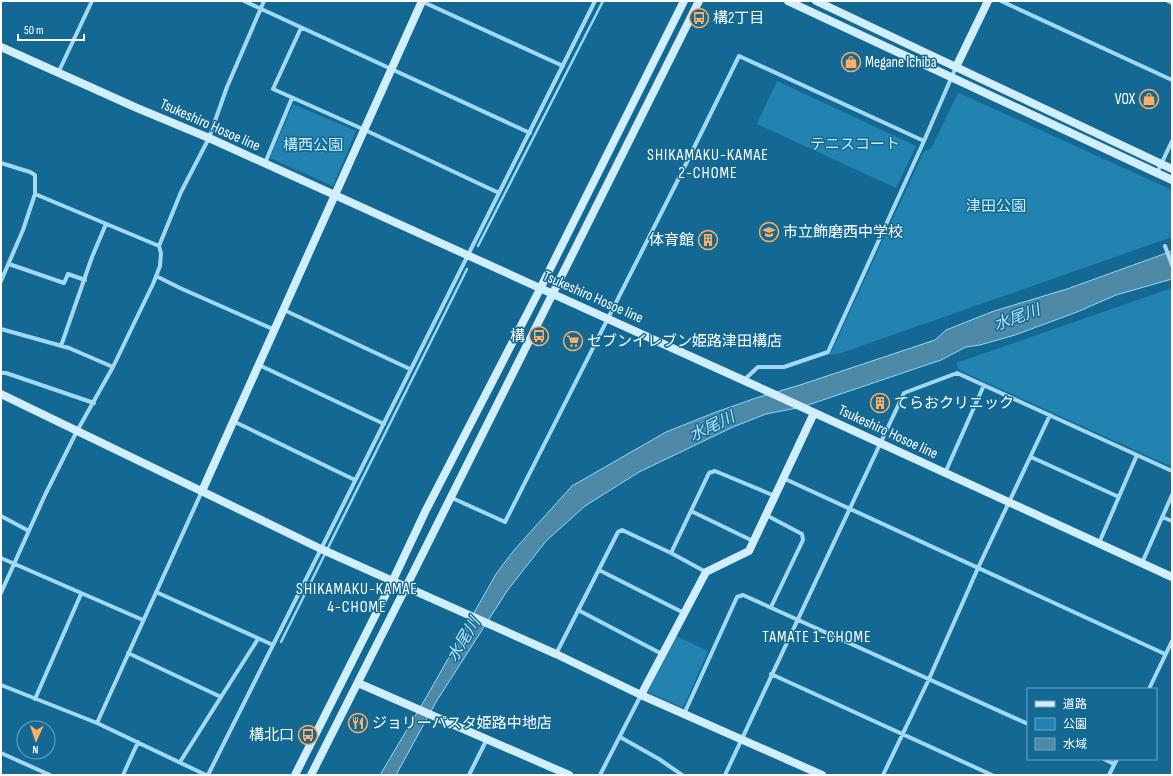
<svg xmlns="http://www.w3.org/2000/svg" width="1173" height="776" font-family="'Sofia Sans Condensed','Noto Sans JP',sans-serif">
  <rect width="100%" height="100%" fill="#136994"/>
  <path fill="#2283b1" d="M777 81 916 146 896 188 757 124Z
    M959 93 1172 190V237L838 354 830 355 924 151 931 149 957 95Z
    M293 104 356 131 333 186 270 158Z
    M1172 288V467L959 370 956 363Z
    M676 636 708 651 683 708 648 692Z"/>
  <path fill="#4e8aa7" stroke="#94d8f5" d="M1172 251V279L1116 295 1077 312 1015 335 980 345 966 347 941 360 802 407 766 414 733 427 639 472 585 506 546 541 507 591 436 702 396 775H380L427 696 496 574 515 549 572 486 666 432 716 412 756 398 800 385 935 340 946 330 994 311 1067 289Z"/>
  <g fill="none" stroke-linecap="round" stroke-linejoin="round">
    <path stroke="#94d8f5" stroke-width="2.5" d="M478 246 603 1
      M281 642 467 269"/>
    <path stroke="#a2d9f2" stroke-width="4" d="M244 1 530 133
      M421 1 563 66
      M1001 1 1172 80
      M1168 1 1172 3
      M301 28 273 89 365 130 499 193
      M58 73 92 1
      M1 163 30 172 35 175V194L159 246
      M265 163 292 98
      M1157 173 1172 141
      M1165 246 1172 265
      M9 264 64 283 68 274 85 280
      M156 276 180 288 275 330
      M1 281 23 230 35 194
      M284 310 410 369
      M1 329 69 348 113 367
      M61 346 92 257 106 224
      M259 365 384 424
      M1 373H6L94 403
      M744 380 758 367H784L828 352 924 141 956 67
      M233 421 355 480
      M1031 457 1119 497
      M945 473 984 385
      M783 478 1165 654
      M450 497 505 522 684 168 739 56 924 141
      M691 511 753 541
      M766 515 802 534 803 540 771 607
      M1 516 29 531
      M1162 517 1172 521
      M1099 543 1137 455
      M671 553 709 473 715 471 775 496
      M1 558 143 620
      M1142 563 1172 495
      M599 570 684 613
      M156 592 273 645
      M1 593 45 495 77 431 113 367 153 284 160 266 161 253 159 246 181 192 209 138 227 87 264 1
      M578 610 662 654
      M128 653 221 697 258 639
      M556 654 618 532 622 530 671 553 706 572
      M771 674 992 775
      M1 685 97 723 206 775
      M1149 689 1172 641
      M35 699 81 594
      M684 714 737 597 743 595 1028 724
      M97 723 202 491
      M620 737 659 759 682 775
      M1 753 50 775
      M1104 759 1114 764
      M180 762 221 697
      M123 775 138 742
      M208 775 595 1
      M469 775 487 739
      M600 775 641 695
      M725 775 904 393 957 373 1172 471
      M883 775 929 679 978 568 1050 415
      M1109 775 1117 759"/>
    <path stroke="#d1eefc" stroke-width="8" d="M788 1 1172 180
      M816 1 1172 169
      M1 47 137 108 209 138 756 386 1172 577
      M956 67 988 1
      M1 394 321 549 556 654 641 695 822 775
      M202 491 422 1
      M358 683 569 775
      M641 695 706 572 749 551 814 413
      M295 775 393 580 426 510 540 289 684 1
      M311 775 406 587 699 1"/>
  </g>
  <defs>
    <symbol id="bus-ring" viewBox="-11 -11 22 22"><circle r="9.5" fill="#136994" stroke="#ffae63" stroke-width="1.5"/><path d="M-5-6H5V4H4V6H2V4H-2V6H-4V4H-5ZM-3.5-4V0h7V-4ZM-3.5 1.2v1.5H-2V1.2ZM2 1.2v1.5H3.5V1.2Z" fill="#ffae63"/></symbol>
    <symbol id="shop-ring" viewBox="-11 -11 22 22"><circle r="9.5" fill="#136994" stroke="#ffae63" stroke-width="1.5"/><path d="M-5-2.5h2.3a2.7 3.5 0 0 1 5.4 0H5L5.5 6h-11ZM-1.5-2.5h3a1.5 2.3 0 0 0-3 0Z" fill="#ffae63"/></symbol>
    <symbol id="school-ring" viewBox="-11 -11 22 22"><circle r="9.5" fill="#136994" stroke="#ffae63" stroke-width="1.5"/><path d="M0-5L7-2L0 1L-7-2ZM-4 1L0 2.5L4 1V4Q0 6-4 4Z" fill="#ffae63"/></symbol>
    <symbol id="building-ring" viewBox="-11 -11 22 22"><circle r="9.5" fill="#136994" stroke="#ffae63" stroke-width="1.5"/><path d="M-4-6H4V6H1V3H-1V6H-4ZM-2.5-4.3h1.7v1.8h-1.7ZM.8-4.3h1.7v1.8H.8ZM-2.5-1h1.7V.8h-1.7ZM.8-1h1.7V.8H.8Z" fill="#ffae63"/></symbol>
    <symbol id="supermarket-ring" viewBox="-11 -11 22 22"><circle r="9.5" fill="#136994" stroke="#ffae63" stroke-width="1.5"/><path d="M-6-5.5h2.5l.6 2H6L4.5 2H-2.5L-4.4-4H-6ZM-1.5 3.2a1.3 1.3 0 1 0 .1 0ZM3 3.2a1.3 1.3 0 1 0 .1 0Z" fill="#ffae63"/></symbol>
    <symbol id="restaurant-ring" viewBox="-11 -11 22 22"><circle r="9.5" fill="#136994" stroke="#ffae63" stroke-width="1.5"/><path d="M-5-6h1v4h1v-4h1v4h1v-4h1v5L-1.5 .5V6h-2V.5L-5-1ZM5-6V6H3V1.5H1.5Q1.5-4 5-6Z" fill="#ffae63"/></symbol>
  </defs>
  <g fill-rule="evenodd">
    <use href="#bus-ring" x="688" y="7" width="22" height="22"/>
    <use href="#shop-ring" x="840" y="51" width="22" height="22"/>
    <use href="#shop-ring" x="1138" y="88" width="22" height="22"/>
    <use href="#school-ring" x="758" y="221" width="22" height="22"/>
    <use href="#building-ring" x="697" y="229" width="22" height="22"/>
    <use href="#bus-ring" x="528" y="325" width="22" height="22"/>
    <use href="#supermarket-ring" x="562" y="330" width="22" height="22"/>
    <use href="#building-ring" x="869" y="392" width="22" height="22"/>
    <use href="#restaurant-ring" x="347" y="712" width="22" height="22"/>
    <use href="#bus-ring" x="297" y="724" width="22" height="22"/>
  </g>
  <g text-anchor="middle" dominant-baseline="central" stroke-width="3" stroke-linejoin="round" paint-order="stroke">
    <g font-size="15" fill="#fff" stroke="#136994" text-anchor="start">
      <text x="713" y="18">構2丁目</text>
      <text x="865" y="62">Megane Ichiba</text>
      <text x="1135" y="99" text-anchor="end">VOX</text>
      <text x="783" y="232">市立飾磨西中学校</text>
      <text x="694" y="240" text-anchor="end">体育館</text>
      <text x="525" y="336" text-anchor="end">構</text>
      <text x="587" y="341">セブンイレブン姫路津田構店</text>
      <text x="894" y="403">てらおクリニック</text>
      <text x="372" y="723">ジョリーパスタ姫路中地店</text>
      <text x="294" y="735" text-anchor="end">構北口</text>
    </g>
    <g font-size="15" fill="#fff" stroke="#136994">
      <text transform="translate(210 125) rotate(24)">Tsukeshiro Hosoe line</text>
      <text transform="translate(593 297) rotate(24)">Tsukeshiro Hosoe line</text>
      <text transform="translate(888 432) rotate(25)">Tsukeshiro Hosoe line</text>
    </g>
    <g font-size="15" fill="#caedfd" stroke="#136994">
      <text x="855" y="144">テニスコート</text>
      <text x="313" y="145">構西公園</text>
      <text x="996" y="206">津田公園</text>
    </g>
    <g font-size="16" letter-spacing="1" fill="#fff" stroke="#136994">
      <text x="708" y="155">SHIKAMAKU-KAMAE<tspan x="708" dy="18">2-CHOME</tspan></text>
      <text x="357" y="589">SHIKAMAKU-KAMAE<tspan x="357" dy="18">4-CHOME</tspan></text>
      <text x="817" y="637">TAMATE 1-CHOME</text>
    </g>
    <g font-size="16" font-style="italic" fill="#bae6fa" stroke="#136994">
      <text transform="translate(1017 318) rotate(-20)">水尾川</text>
      <text transform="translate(712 427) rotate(-26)">水尾川</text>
      <text transform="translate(464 640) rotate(-59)">水尾川</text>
    </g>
  </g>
  <rect width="1173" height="776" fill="none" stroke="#ffffff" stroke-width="4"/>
  <rect x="1027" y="688" width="130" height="72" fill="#136994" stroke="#71a5bf"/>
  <rect x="1035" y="701" width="20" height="6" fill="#d1eefc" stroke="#71a5bf"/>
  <text x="1063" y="708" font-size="12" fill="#ffffff">道路</text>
  <rect x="1035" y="718" width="20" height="12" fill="#2283b1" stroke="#71a5bf"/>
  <text x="1063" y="728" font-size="12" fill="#ffffff">公園</text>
  <rect x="1035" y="738" width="20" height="12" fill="#4e8aa7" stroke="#71a5bf"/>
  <text x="1063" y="748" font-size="12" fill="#ffffff">水域</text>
  <g transform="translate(36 740) rotate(183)"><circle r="19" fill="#136994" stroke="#71a5bf"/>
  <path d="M0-3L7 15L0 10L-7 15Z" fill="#ffae63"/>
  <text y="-6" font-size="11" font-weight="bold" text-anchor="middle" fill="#ffffff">N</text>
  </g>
  <path d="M18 34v6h66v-6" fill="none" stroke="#ffffff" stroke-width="2"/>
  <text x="24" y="34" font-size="12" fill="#ffffff" stroke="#136994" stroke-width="3" paint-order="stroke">50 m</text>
</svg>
